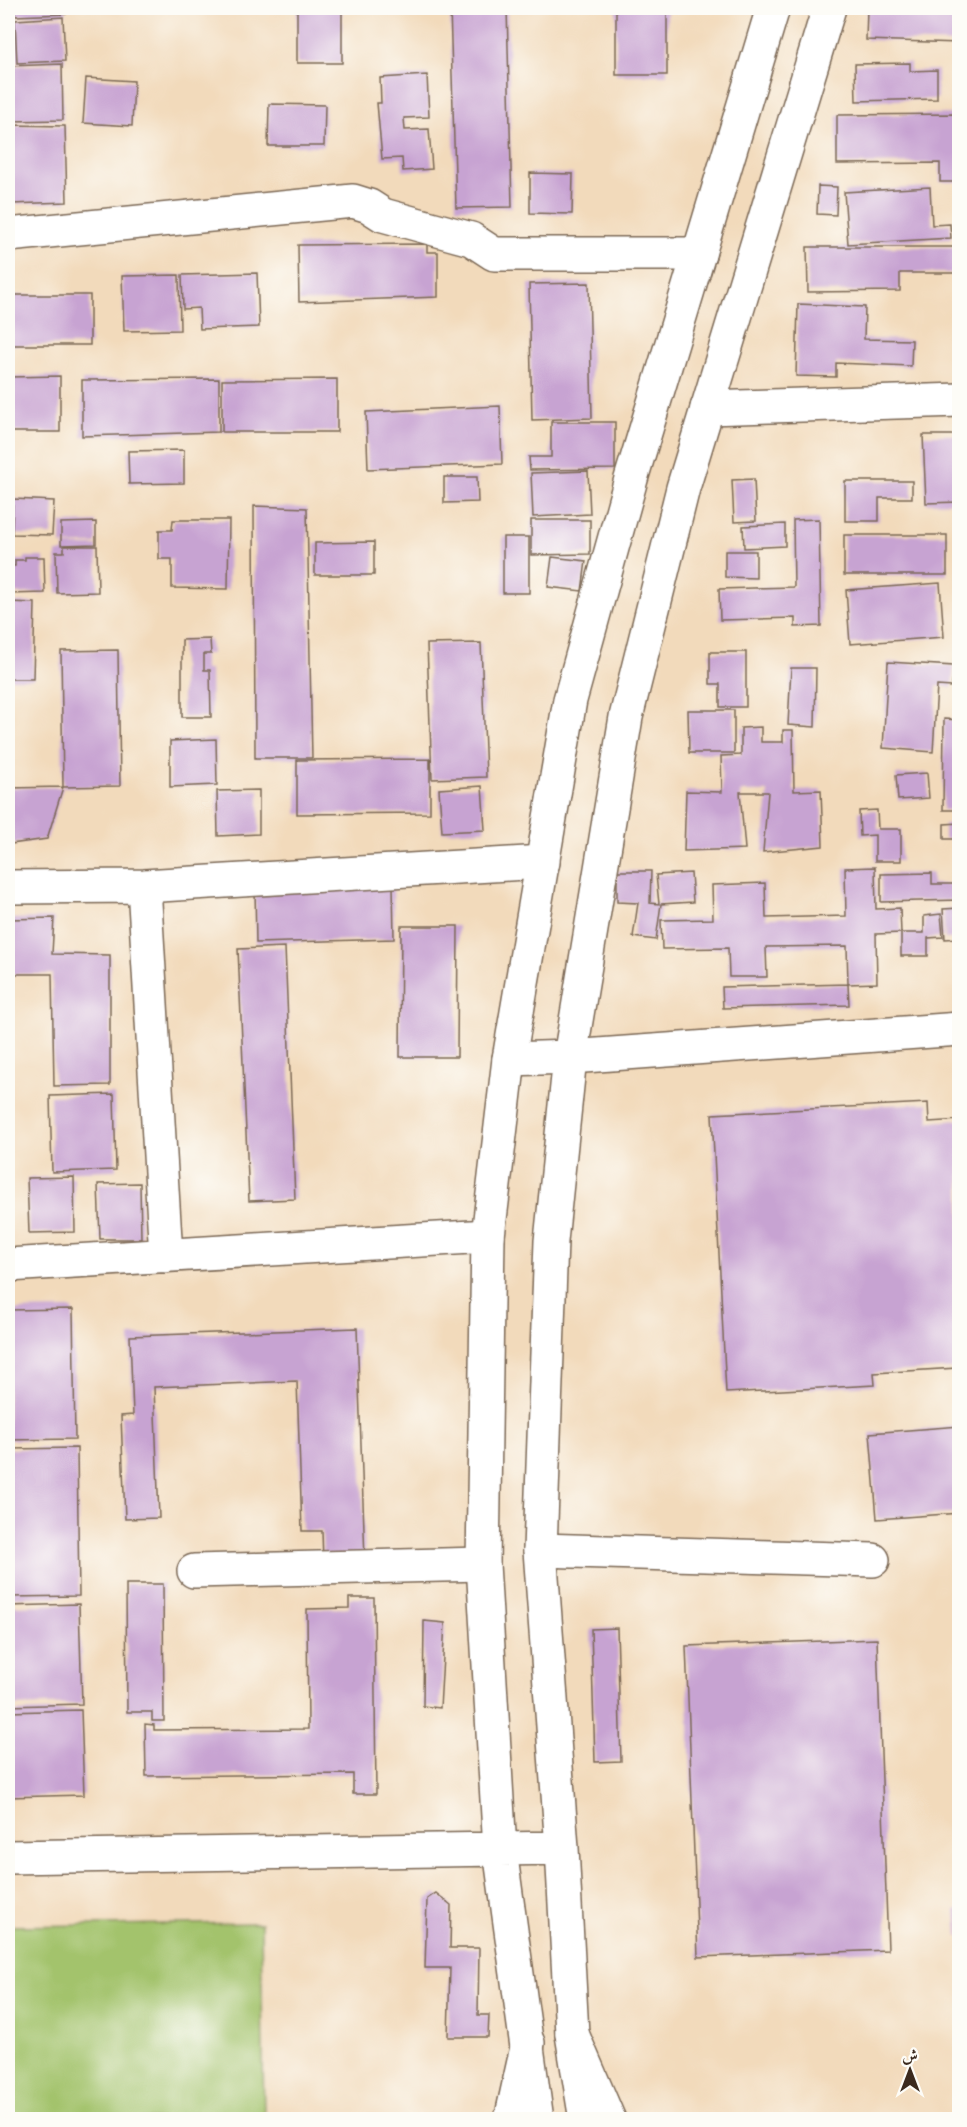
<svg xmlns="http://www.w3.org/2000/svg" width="967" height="2127" font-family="'EB Garamond',Amiri,serif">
  <rect width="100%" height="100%" fill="#fdfcf7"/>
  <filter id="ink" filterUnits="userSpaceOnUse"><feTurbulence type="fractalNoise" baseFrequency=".0167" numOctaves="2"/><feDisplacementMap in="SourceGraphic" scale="12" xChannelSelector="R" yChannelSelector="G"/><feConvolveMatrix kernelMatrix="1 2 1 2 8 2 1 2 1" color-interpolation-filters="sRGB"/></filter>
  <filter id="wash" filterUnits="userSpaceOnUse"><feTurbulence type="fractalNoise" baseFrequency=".008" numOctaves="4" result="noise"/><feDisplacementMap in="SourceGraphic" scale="24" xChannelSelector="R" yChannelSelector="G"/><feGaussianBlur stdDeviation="1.35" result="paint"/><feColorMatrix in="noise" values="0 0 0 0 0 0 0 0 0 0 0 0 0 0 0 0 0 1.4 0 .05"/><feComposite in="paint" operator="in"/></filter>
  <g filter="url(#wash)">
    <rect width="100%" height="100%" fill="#f2dabb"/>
    <path fill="#a3c36c" stroke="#6f7645" stroke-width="1.5" d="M261 1923 264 2119H8V1926Z"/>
    <g id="blocks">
      <path fill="#c7a3d2" d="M14 8H66V14L15 16Z
        M297 8H342V63H297Z
        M450 8H507L512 207 456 208Z
        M616 8H667V75H616Z
        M867 8H960V43L866 40Z
        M63 17 65 61 17 63 15 20Z
        M910 63V71L937 70V99L856 101 855 64Z
        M62 64 63 120 10 121 9 66Z
        M427 75 429 117 404 118 405 130 429 129 432 169 403 171 402 158 382 159 377 103H381L380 78Z
        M86 78 134 81 132 126 83 123Z
        M269 104 325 105 324 146H268Z
        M960 114V182H940V163L837 164V115Z
        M9 125 65 126 67 202 11 204Z
        M530 173 573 174 572 214 530 213Z
        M818 186 837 187 836 215 817 214Z
        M930 187 932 225 950 224 951 238 848 244 844 192Z
        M427 244V252H438V297L299 302 298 245Z
        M807 247H957V273H900V291L808 292Z
        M257 273 259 327 200 329 199 308 183 309 182 275Z
        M179 275 180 330 124 331 122 276Z
        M589 283 592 418 532 420 529 284Z
        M8 295H90V345H8Z
        M798 304 865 307 864 339 912 340 911 366 836 363V377L796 376Z
        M60 376V432H8V377Z
        M219 379V432L82 436V380Z
        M337 379V432H222V380Z
        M500 406 502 464 368 469 366 412Z
        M551 422H615V469L530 470 529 457H551Z
        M923 435H960V502L926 503Z
        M184 450V483L129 484 128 451Z
        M588 471 590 514 533 517 531 473Z
        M444 477H477L478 502 444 503Z
        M754 479 756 521 734 522 732 480Z
        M845 481H912V498H879V521H845Z
        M13 499 54 501 52 535 12 534Z
        M254 506 307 508 312 758H255Z
        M819 519 821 626 795 627V618L720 620 719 589 794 587 793 520Z
        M173 520H229L228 589 172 588V559H159V530H172Z
        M531 520H590V554L531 555Z
        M96 522V544L61 545V523Z
        M785 524V546L744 548 743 526Z
        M844 535H947V575H844Z
        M503 537H529V593H503Z
        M374 542V575H315V543Z
        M64 546H97L98 592 57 593 56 552H64Z
        M725 551H756V578L725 577Z
        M25 557H44L45 593 8 594V566H15V560H25Z
        M552 557 586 561 582 591 548 587Z
        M940 583 944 637 850 644 846 590Z
        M8 602 35 603 33 679H8Z
        M210 639 211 654H204V670H210L211 717H182V640Z
        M481 643 486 777 432 779 427 644Z
        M118 650 120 786 63 787 61 651Z
        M710 652H746V707H720V684H710Z
        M888 662 954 666 952 687 937 686 933 752 883 748Z
        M791 668H816L815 727 788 725Z
        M688 710H734V753H689Z
        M944 719 960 720V810H943Z
        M761 727V742H783V730H793L794 791 821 790 823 846 763 852 768 792H740L745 849 684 851 686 791 722 792 721 756 741 755V728Z
        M216 739 217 785 170 787V741Z
        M430 759V813L297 814V760Z
        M927 773 929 798 898 800 896 775Z
        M482 786 485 830 442 832 439 789Z
        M63 787 47 839 11 844 10 862H8V788Z
        M259 790V834L218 836 217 791Z
        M877 810 878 829H901V861H875V835L860 836 859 811Z
        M960 823V839H944V824Z
        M875 867 876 909 900 908 901 933 876 934 877 983 848 984 847 946 766 947 767 977H729L728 948 662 949 661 920 713 919 712 885 765 883 766 918 846 916 845 868Z
        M617 871H651L650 903 659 904 656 875 691 873 693 902 661 904 656 940 633 937 638 903 617 902Z
        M932 873V884H960V900L881 902V874Z
        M393 885 394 939 256 943 255 888Z
        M960 908V938L945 939 943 909Z
        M941 914 943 937 928 938V956H901V933H924V916Z
        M54 918 52 954 110 955V1085L54 1086 52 974H8V919Z
        M401 926H458L457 1057H400Z
        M285 947 295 1199 249 1201 238 949Z
        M848 984 849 1005 723 1008 722 987Z
        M114 1094 116 1170 52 1172 50 1096Z
        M928 1103 929 1122 960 1120V1325H955L957 1368 874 1373 875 1385 726 1393 712 1114Z
        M74 1177 75 1232 29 1233 27 1178Z
        M140 1183 141 1239H100L98 1184Z
        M73 1309 75 1439 8 1440V1310Z
        M357 1328 365 1560 323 1562 322 1531H302L297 1381 154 1387 159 1518 125 1519 121 1416 133 1415 130 1336Z
        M960 1426V1513L877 1519 870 1433Z
        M77 1448 79 1596 8 1597V1449Z
        M126 1584H163L164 1721H152V1712H127Z
        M349 1598H374L376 1794H353V1774L146 1776 145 1724 154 1725V1730L308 1729 307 1609 349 1608Z
        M79 1604 82 1704 8 1706V1606Z
        M424 1621 445 1623 440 1708 423 1706Z
        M617 1628 621 1761 595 1762 591 1629Z
        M877 1639 888 1950 698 1957 686 1646Z
        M81 1710 84 1795 8 1797V1712Z
        M955 1789H960V1858H958Z
        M436 1893 451 1905 450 1948H479L478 2015H489L488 2037H448L450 1968H425L427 1899Z
        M960 1909V1936H958L956 1910Z"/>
    </g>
  </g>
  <g filter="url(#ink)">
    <use href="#blocks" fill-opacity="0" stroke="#7b6855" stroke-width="1.5"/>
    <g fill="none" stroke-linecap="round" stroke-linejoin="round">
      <defs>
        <path id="street" d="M8 235 353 201 369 206 383 215 471 239 494 254H699
          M707 408 960 400
          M144 886 166 1256
          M8 887 144 886 543 862
          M509 1059 570 1057 960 1029
          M8 1265 488 1236
          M540 1550 873 1560
          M194 1571 483 1564"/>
        <path id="secondary" d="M8 1857 562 1848
          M537 2120 500 1850 483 1564 488 1236 509 1059 570 700 631 479 773 8
          M586 2120 572 2034 562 1848 540 1550 551 1241 570 1057 626 717 683 488 829 8"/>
        <path id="highway" d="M572 2034 609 2120
          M511 2120 528 2043"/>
      </defs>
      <use href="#street" stroke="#7b6855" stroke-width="36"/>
      <use href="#secondary" stroke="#7b6855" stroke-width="36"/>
      <use href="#highway" stroke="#7b6855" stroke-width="36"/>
      <use href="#street" stroke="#fff" stroke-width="33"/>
      <use href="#secondary" stroke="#fff" stroke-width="33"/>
      <use href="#highway" stroke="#fff" stroke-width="33"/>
    </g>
  </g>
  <rect width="967" height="2127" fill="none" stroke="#fdfcf7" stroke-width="30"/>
  <g transform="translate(910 2070)" stroke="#fdfcf7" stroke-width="4.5" paint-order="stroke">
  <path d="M0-4.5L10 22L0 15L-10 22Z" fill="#3b2a1e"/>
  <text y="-9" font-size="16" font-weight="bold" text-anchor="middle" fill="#3b2a1e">ش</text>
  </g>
</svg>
